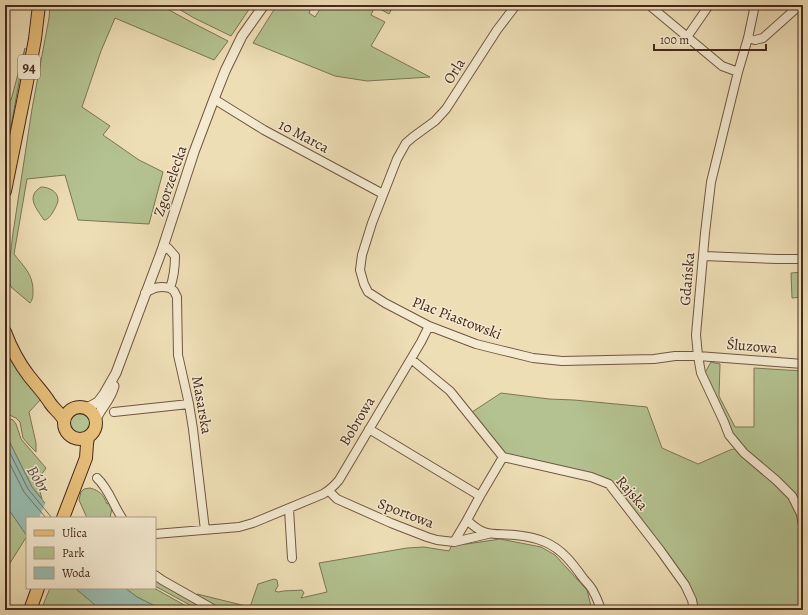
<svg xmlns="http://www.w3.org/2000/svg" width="808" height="615" font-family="Alegreya,serif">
  <rect width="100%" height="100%" fill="#eedeb6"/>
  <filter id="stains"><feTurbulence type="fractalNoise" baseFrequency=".005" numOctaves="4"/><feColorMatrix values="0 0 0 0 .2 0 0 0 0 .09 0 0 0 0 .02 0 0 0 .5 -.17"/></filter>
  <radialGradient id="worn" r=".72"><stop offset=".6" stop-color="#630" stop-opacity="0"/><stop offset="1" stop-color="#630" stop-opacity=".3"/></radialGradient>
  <path fill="#b4c291" stroke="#7d7556" d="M50 5H160L191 22 228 41 214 60 115 18 101 51 82 107 110 126 103 135 139 160 163 172 149 224 78 220 65 175 27 179 14 254C24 267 33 274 33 291 33 296 33 299 30 303L11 287 10 283V258L13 233 32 109 49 18Z
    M172 5H252L231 36 194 18Z
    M277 5H292L296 7 297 5H302L310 10 309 13 315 17 322 6 320 5H387L391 7 393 5H394L389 14 375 6 371 15 385 22 371 46 430 77 367 81 335 76 253 43Z
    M25 48 7 149 5 158V99L11 100Z
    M41 187C48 187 58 191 58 200 58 204 51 217 47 219 46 220 45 220 44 220 37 209 25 197 41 187Z
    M803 272V297L792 298 791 273Z
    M5 346 42 398 29 412 36 443V452L29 445 23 438 20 422 16 418 5 413Z
    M711 362 720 364 719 396 735 427H754V368L803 371V610H694L692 600 609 484 503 457 469 414 501 393 549 399 574 400 647 407 662 448 698 464 730 450 738 448 703 376Z
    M70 424a10 10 0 1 1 20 0a10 10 0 1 1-20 0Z
    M5 417 13 420 16 424 21 439 46 468 37 481 42 499 32 487 5 433Z
    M90 488C100 491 103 494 107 504L109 503 112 508 110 518H87L79 500 81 492 84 489Z
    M5 504 27 536 5 571Z
    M500 539 541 547 555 555 587 590 592 610H221L197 597V594L250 607 258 584 274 579 277 580 278 586 275 591 278 592C285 590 294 591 302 590L304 593 301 598 327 592 319 563 407 548 424 547 449 551 452 545 467 544Z
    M155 580H156L209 610H199L155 586Z
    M50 588H75L101 610H41Z
    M125 588H154L193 610H163L137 597Z"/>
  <path fill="#99bcaf" stroke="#788174" d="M5 433 32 487 57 518H27V536L5 504Z
    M75 588H125L137 597 163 610H101Z"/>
  <path fill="#eedeb6" d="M46 501 55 512 59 518H39Z"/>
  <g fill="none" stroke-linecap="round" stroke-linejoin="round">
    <path stroke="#707266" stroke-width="1" d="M5 443 28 489 52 518
      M5 454 24 492 46 518"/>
    <defs>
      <path id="minor" d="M516 5 497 30 446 109 435 121 413 137 406 143 397 159 372 223 362 255 360 270 364 284 368 292 385 303 429 326 476 344 500 350 533 358 562 361 654 359 675 356H698L803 364
        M649 5 722 66 738 72
        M755 5 748 38 738 72 711 182 705 233 696 335 698 356 701 373 724 422 729 435 744 453 776 480 792 496 801 514 803 525
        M687 37 703 14 709 5
        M748 38 755 40 763 38 800 5
        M214 99 264 130 383 194
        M162 250 168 248 175 256C175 267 174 277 170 288L174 291 177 297 178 355 189 404 193 429 205 530
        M704 256 777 259H803
        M145 293C155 287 159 286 170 288
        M411 359 450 391 503 457 591 477 609 484 660 550 685 585 692 600 694 610
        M114 412 189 404
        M369 429 480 496 467 520C485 538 493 533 515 535 525 536 536 538 545 542 562 549 573 564 583 578 587 583 592 587 594 593 597 598 599 604 601 610
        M97 478C109 489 113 505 122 518
        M329 491 337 499 391 523 427 537 437 540 454 542 488 534
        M480 496 503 457
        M289 509 292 558
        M155 534 239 527 253 523 323 494C330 490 334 486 339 480L421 342 429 326
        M454 542 467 520
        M155 575 162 580 215 610"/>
      <path id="tertiary" d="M87 408 98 402 104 394 116 373 162 250 194 152 214 99 225 71 242 36 264 5
        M96 419C101 408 111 399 114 386"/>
      <path id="primary" d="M5 191 26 87 35 39 39 5
        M5 332C11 348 19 363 29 376 36 385 44 393 50 403 54 409 60 413 64 420
        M64 423a16 16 0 1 1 32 0a16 16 0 1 1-32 0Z
        M63 518 86 458 87 444 88 437
        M30 610 38 588"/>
    </defs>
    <use href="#minor" stroke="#705642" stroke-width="10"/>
    <use href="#tertiary" stroke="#705642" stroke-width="11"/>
    <use href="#primary" stroke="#46281c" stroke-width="14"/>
    <use href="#minor" stroke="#f4ead0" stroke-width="8"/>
    <use href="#tertiary" stroke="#f4ead0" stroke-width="9"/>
    <use href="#primary" stroke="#e7bf7b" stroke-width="12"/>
  </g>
  <g text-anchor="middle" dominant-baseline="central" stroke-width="3" stroke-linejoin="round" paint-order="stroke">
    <rect fill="#f4ead0" stroke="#7a6252" stroke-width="1" x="18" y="55" width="22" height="24" rx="3"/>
    <g font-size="14" font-weight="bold" fill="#46281c">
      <text x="29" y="67">94</text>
    </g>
    <g font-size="15" fill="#46281c" stroke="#f4ead0">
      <text transform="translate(454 71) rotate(-58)">Orla</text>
      <text transform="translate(304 136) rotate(28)">10 Marca</text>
      <text transform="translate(170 181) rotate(-71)">Zgorzelecka</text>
      <text transform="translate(687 279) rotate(-85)">Gdańska</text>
      <text transform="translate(457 318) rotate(21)">Plac Piastowski</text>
      <text transform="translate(752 346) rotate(5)">Śluzowa</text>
      <text transform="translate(202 405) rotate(80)">Masarska</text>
      <text transform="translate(357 421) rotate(-59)">Bobrowa</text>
      <text transform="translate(632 493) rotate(49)">Rajska</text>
      <text transform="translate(406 513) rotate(21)">Sportowa</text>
    </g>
    <g font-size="16" font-style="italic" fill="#5b4d41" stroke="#f4ead0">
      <text transform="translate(38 479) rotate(58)">Bóbr</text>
    </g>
  </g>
  <rect width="808" height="615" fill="none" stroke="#eedeb6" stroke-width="20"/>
  <rect x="6" y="6" width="796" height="603" fill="none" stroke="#46281c" stroke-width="2"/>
  <rect x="10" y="10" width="788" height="595" fill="none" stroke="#46281c"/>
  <rect x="26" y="517" width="130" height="72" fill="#f4ead0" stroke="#ae9c88"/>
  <rect x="34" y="530" width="20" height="6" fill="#e7bf7b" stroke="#ae9c88"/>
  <text x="62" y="537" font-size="12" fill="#46281c">Ulica</text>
  <rect x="34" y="547" width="20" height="12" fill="#b4c291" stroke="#ae9c88"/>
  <text x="62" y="557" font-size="12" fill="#46281c">Park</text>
  <rect x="34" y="567" width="20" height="12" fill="#99bcaf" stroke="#ae9c88"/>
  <text x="62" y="577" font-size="12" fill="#46281c">Woda</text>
  <path d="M654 44v6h112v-6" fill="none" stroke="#46281c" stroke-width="2"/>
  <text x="660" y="44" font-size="12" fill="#46281c" stroke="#f4ead0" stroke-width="3" paint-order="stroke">100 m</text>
  <rect width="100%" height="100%" filter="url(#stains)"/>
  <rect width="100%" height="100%" fill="url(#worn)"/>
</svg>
